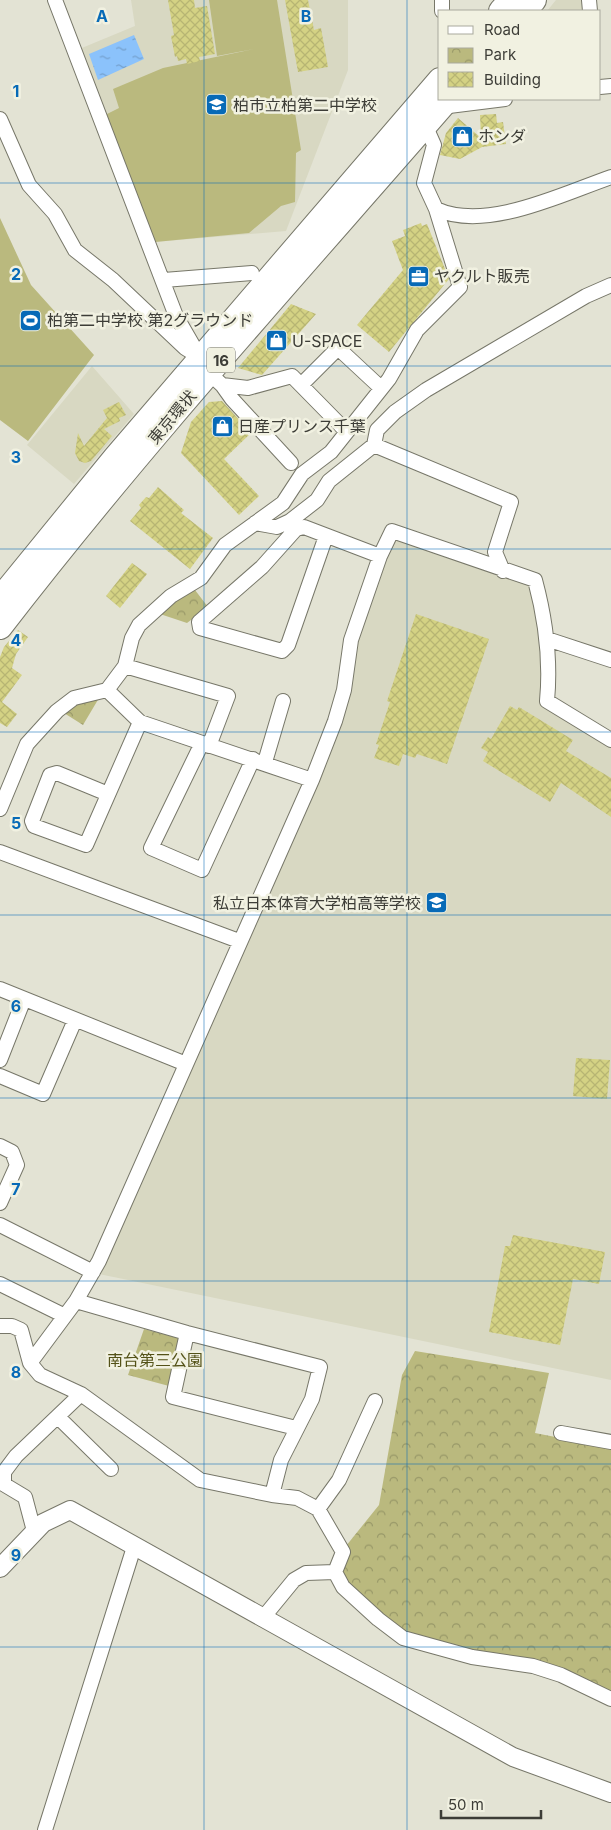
<svg xmlns="http://www.w3.org/2000/svg" width="611" height="1830" font-family="Inter,'Noto Sans JP',sans-serif">
  <defs>
    <pattern id="park-crowns" width="20" height="18" patternUnits="userSpaceOnUse" patternTransform="scale(1.25)"><rect width="20" height="18" fill="#bab97e"/><path d="M2 6a3 3 0 1 1 6 0M12 15a3 3 0 1 1 6 0" fill="none" stroke="#989868"/></pattern>
    <pattern id="water-ripples" width="26" height="14" patternUnits="userSpaceOnUse" patternTransform="scale(1.25)"><rect width="26" height="14" fill="#8bc2fb"/><path d="M2 4q2-2 4 0t4 0M15 11q2-2 4 0t4 0" fill="none" stroke="#739fcc"/></pattern>
    <pattern id="building-cross-hatch" width="8" height="8" patternUnits="userSpaceOnUse" patternTransform="scale(1.25)"><rect width="8" height="8" fill="#d4d284"/><path d="M0 0l8 8M0 8l8-8" fill="none" stroke="#b7b573"/></pattern>
  </defs>
  <rect width="100%" height="100%" fill="#e3e3d4"/>
  <path fill="#d8d8c2" d="M131 0H348V70L286 231 155 242 77 50 135 26Z
    M556 0H584L586 11H547Z
    M92 366 134 414 74 484 27 445Z
    M398 536 530 584 539 611 544 702 611 744V1380L99 1274 317 781 357 636 392 540Z"/>
  <path fill="#bab97e" d="M209 0H277L301 150 296 153 295 202 281 206 249 233 155 242 105 115 119 108 113 89 163 68 254 49 217 56Z
    M0 218 31 285 94 355 28 441 0 420Z"/>
  <path fill="url(#park-crowns)" d="M195 590 208 607 187 623 160 614 174 602Z
    M99 698 83 725 64 713 75 703Z
    M144 1329 178 1338 180 1342 169 1386 128 1375Z
    M415 1351 549 1373 535 1433 611 1448V1696L406 1636 346 1581 341 1570 346 1546 379 1505 402 1375Z"/>
  <path fill="url(#water-ripples)" d="M134 35 144 59 98 80 89 54Z"/>
  <path fill="url(#building-cross-hatch)" d="M168 0H194L195 8 207 6 215 54 199 57 200 61 187 64 186 59 178 61 177 56 175 57 171 36 174 35Z
    M285 0H308L314 30 321 28 328 67 298 72Z
    M496 114 497 123 503 122 506 144 482 147 460 159 440 155 446 133 458 118 481 138 480 115Z
    M421 223 422 226 427 224 449 279 389 352 357 325 403 270 392 241 405 236 403 230Z
    M291 304 316 314 262 375 238 368Z
    M222 401 251 433 224 459 259 496 239 515 181 453 191 422 209 402Z
    M119 402 126 415 119 418 120 421 104 429 112 436 91 461 85 463 79 461 75 453 78 433 84 446 107 418 103 410Z
    M158 487 184 510 181 513 213 538 190 569 130 521 141 508 139 505 146 497 149 498Z
    M132 563 147 574 120 608 106 596Z
    M416 614 489 639 447 764 417 754 415 758 403 754 399 766 374 758 379 745 376 744 390 702 387 701Z
    M18 630 28 637 16 654 12 668 22 675 2 702 17 714 7 727 0 723V657L4 647Z
    M510 706 517 710 519 707 573 740 566 751 611 778V817L561 783 550 802 483 761 488 752 481 748 488 737 491 739Z
    M576 1058 610 1060 607 1099 573 1096Z
    M513 1235 605 1252 599 1284 573 1279 560 1345 489 1332 505 1246H510Z"/>
  <g fill="none" stroke-linecap="round" stroke-linejoin="round">
    <defs>
      <path id="minor" d="M55 0 176 316 209 373 222 385 248 388 292 376 346 431
        M442 0V11
        M589 0 590 11
        M600 87 611 86
        M441 107 505 99
        M0 119 29 185 55 214 75 250 113 280 185 348 198 356
        M436 209C486 232 562 194 611 177
        M164 280 252 273
        M222 385 232 399 291 463
        M301 385 338 348 381 388
        M255 523 277 527 290 521 317 500 329 481 374 445
        M326 536 288 645 282 651 200 628 199 622 262 567 296 529 304 527 380 556
        M503 571 495 552 511 502 374 445 377 430 395 412 426 390 586 296 611 285
        M547 639 611 660
        M125 666 228 696 209 746
        M107 690 140 722 312 780
        M202 743 151 848 202 870 253 759
        M265 762 283 701
        M108 794 57 773 50 775 32 821 34 826 86 845 140 722
        M0 809 27 744 57 711 74 698 107 690 125 666 132 638 139 625 171 596 201 578 225 545 283 503 302 474 331 452 389 379 417 330 460 287 436 209 424 183 434 145 426 127
        M0 852 239 941
        M0 989 186 1064
        M0 1060 24 999
        M0 1076 43 1094 75 1020
        M0 1146 12 1152 17 1165 0 1203
        M0 1225 93 1272
        M0 1284 65 1316
        M76 1301 187 1333 320 1367 312 1399 281 1460 272 1495
        M0 1326H12L21 1330 30 1363 76 1301 99 1261 312 780 335 721 344 690 351 640 380 556 392 531 535 580C546 621 551 659 547 701L611 740
        M187 1333 173 1397 296 1428
        M30 1363 40 1375 81 1394 200 1480 272 1495 297 1498 318 1509
        M58 1417 111 1469
        M561 1433 611 1442
        M0 1482 25 1497 34 1531
        M4 1484V1472L16 1456 81 1394
        M335 1572 343 1587 378 1619 403 1638 472 1657 533 1666 561 1675 611 1699
        M262 1619 294 1580 306 1573 335 1572 343 1552 318 1509 339 1480 375 1401
        M45 1830 134 1547"/>
      <path id="tertiary" d="M0 1568 43 1523 70 1510 513 1757 611 1793"/>
      <path id="trunk" d="M501 11 511 0
        M524 11 534 0
        M0 599 115 458 440 80
        M0 627C141 444 297 273 448 99"/>
    </defs>
    <use href="#minor" stroke="#777769" stroke-width="16"/>
    <use href="#tertiary" stroke="#777769" stroke-width="20"/>
    <use href="#trunk" stroke="#777769" stroke-width="26"/>
    <use href="#minor" stroke="#fff" stroke-width="14"/>
    <use href="#tertiary" stroke="#fff" stroke-width="18"/>
    <use href="#trunk" stroke="#fff" stroke-width="24"/>
  </g>
  <path fill="none" stroke="#076ab7" stroke-width="1" stroke-opacity="0.55" d="M204 0V1830M407 0V1830M0 183H611M0 366H611M0 549H611M0 732H611M0 915H611M0 1098H611M0 1281H611M0 1464H611M0 1647H611"/>
  <defs>
    <symbol id="school-square" viewBox="-11 -11 22 22"><rect x="-9" y="-9" width="18" height="18" rx="4" fill="#076ab7" stroke="#f1f1e1"/><path d="M0-5L7-2L0 1L-7-2ZM-4 1L0 2.5L4 1V4Q0 6-4 4Z" fill="#fff"/></symbol>
    <symbol id="shop-square" viewBox="-11 -11 22 22"><rect x="-9" y="-9" width="18" height="18" rx="4" fill="#076ab7" stroke="#f1f1e1"/><path d="M-5-2.5h2.3a2.7 3.5 0 0 1 5.4 0H5L5.5 6h-11ZM-1.5-2.5h3a1.5 2.3 0 0 0-3 0Z" fill="#fff"/></symbol>
    <symbol id="office-square" viewBox="-11 -11 22 22"><rect x="-9" y="-9" width="18" height="18" rx="4" fill="#076ab7" stroke="#f1f1e1"/><path d="M-6-3h4V-5.5h4V-3h4V5H-6ZM-1-4.5V-3h2v-1.5ZM-6 0V1H6V0Z" fill="#fff"/></symbol>
    <symbol id="stadium-square" viewBox="-11 -11 22 22"><rect x="-9" y="-9" width="18" height="18" rx="4" fill="#076ab7" stroke="#f1f1e1"/><path d="M0-5a6.5 5 0 1 0 0 10a6.5 5 0 1 0 0-10ZM-3.5-1.8h7v3.6h-7Z" fill="#fff"/></symbol>
  </defs>
  <g fill-rule="evenodd">
    <use href="#school-square" x="204" y="92" width="25" height="25"/>
    <use href="#shop-square" x="450" y="124" width="25" height="25"/>
    <use href="#office-square" x="406" y="264" width="25" height="25"/>
    <use href="#stadium-square" x="18" y="308" width="25" height="25"/>
    <use href="#shop-square" x="264" y="328" width="25" height="25"/>
    <use href="#shop-square" x="210" y="414" width="25" height="25"/>
    <use href="#school-square" x="424" y="890" width="25" height="25"/>
  </g>
  <g text-anchor="middle" dominant-baseline="central" stroke-width="5" stroke-linejoin="round" paint-order="stroke">
    <rect fill="#f1f1e1" stroke="#73736a" stroke-width="1" x="207" y="347.5" width="28" height="25" rx="4"/>
    <g font-size="15" font-weight="bold" fill="#3d3d37">
      <text x="221" y="360">16</text>
    </g>
    <g font-size="16" fill="#3d3d37" stroke="#f1f1e1" text-anchor="start">
      <text x="233" y="105">柏市立柏第二中学校</text>
      <text x="478" y="136">ホンダ</text>
      <text x="434" y="276">ヤクルト販売</text>
      <text x="47" y="320">柏第二中学校 第2グラウンド</text>
      <text x="292" y="341">U-SPACE</text>
      <text x="238" y="426">日産プリンス千葉</text>
      <text x="421" y="903" text-anchor="end">私立日本体育大学柏高等学校</text>
    </g>
    <g font-size="16" fill="#3d3d37" stroke="#f1f1e1">
      <text transform="translate(172 417) rotate(-50)">東京環状</text>
    </g>
    <g font-size="16" fill="#545218" stroke="#f1f1e1">
      <text x="155" y="1360">南台第三公園</text>
    </g>
  </g>
  <g font-size="16" text-anchor="middle" font-weight="bold" fill="#076ab7" stroke="#f1f1e1" stroke-width="5" stroke-linejoin="round" paint-order="stroke">
    <text x="102" y="22">A</text>
    <text x="306" y="22">B</text>
    <text x="16" y="97">1</text>
    <text x="16" y="280">2</text>
    <text x="16" y="463">3</text>
    <text x="16" y="646">4</text>
    <text x="16" y="829">5</text>
    <text x="16" y="1012">6</text>
    <text x="16" y="1195">7</text>
    <text x="16" y="1378">8</text>
    <text x="16" y="1561">9</text>
  </g>
  <rect x="438" y="10" width="162" height="90" fill="#f1f1e1" stroke="#a9a99d"/>
  <rect x="448" y="26" width="25" height="8" fill="#ffffff" stroke="#a9a99d"/>
  <text x="484" y="35" font-size="15" fill="#3d3d37">Road</text>
  <rect x="448" y="48" width="25" height="15" fill="url(#park-crowns)" stroke="#a9a99d"/>
  <text x="484" y="60" font-size="15" fill="#3d3d37">Park</text>
  <rect x="448" y="72" width="25" height="15" fill="url(#building-cross-hatch)" stroke="#a9a99d"/>
  <text x="484" y="85" font-size="15" fill="#3d3d37">Building</text>
  <path d="M441 1810v8h100v-8" fill="none" stroke="#3d3d37" stroke-width="2.5"/>
  <text x="448" y="1810" font-size="15" fill="#3d3d37" stroke="#f1f1e1" stroke-width="4" paint-order="stroke">50 m</text>
</svg>
